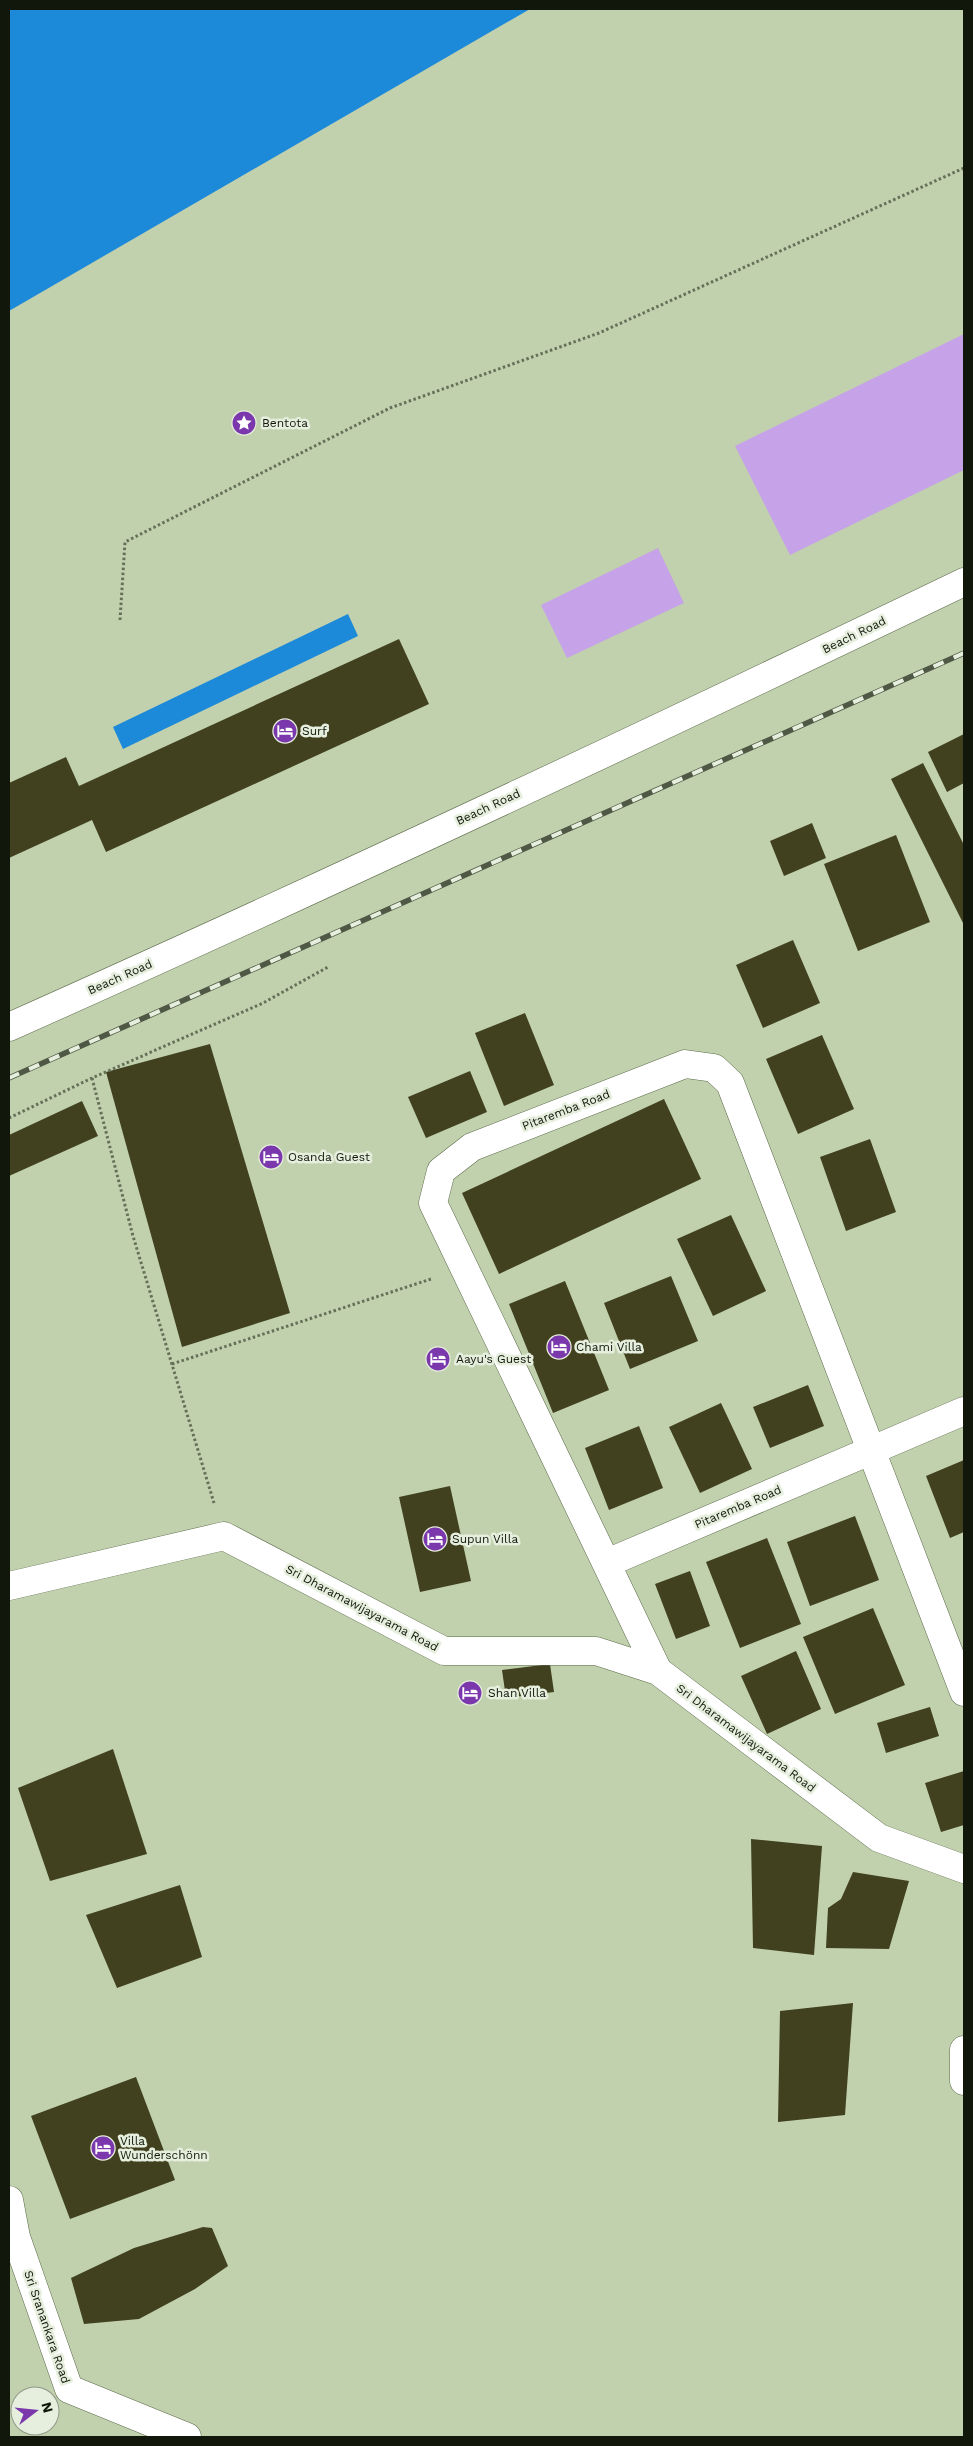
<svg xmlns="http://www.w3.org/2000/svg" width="973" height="2446" font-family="'Work Sans',sans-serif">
  <rect width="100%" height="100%" fill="#c1d1ae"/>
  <path fill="#c6a2e8" d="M964 334V470L790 555 735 446Z
    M658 548 684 603 567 658 541 605Z"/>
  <path fill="#1d89d9" d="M9 9H530L9 311Z
    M348 614 358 636 123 749 113 727Z"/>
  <path fill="#41401f" d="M399 639 429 704 106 852 92 820 9 858V783L66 757 79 786Z
    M964 734V783L947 792 928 752Z
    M923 763 964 845V925L891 779Z
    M812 823 826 858 784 876 770 841Z
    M896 835 930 922 858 951 824 864Z
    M793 940 820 1003 763 1028 736 965Z
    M525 1013 554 1085 504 1106 475 1033Z
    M822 1035 854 1109 798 1134 766 1059Z
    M210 1044 290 1313 182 1347 106 1072Z
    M470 1071 487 1112 426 1138 408 1097Z
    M664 1099 701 1179 499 1274 462 1193Z
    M82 1101 98 1136 9 1176V1135Z
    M870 1139 896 1212 846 1231 820 1157Z
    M731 1215 766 1291 713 1316 677 1239Z
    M671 1276 698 1341 630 1369 604 1303Z
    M565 1281 609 1390 553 1413 509 1304Z
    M808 1385 824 1426 770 1448 753 1407Z
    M721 1403 752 1469 700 1493 669 1427Z
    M639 1426 663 1488 609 1510 585 1448Z
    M964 1460V1532L950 1538 926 1476Z
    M450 1486 471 1581 420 1592 399 1497Z
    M855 1516 879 1580 810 1606 787 1542Z
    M767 1538 801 1624 740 1648 706 1562Z
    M690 1571 710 1626 676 1639 655 1584Z
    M873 1608 905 1685 835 1714 803 1637Z
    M796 1651 821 1709 767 1734 741 1676Z
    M550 1664 554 1692 506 1698 502 1670Z
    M930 1707 939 1736 886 1753 877 1723Z
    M113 1749 147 1854 50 1881 18 1788Z
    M964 1771V1825L941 1832 925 1783Z
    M751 1839 822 1846 814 1955 753 1948Z
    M853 1872 909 1881 889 1949 826 1948 828 1908 841 1899Z
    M180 1885 202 1957 117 1988 86 1915Z
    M853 2003 845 2115 778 2122 780 2011Z
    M136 2077 175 2180 70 2219 31 2116Z
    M203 2227 212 2228 228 2266 195 2289 139 2319 84 2324 71 2278 134 2248Z"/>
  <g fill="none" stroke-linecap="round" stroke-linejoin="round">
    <defs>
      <path id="minor" d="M9 1027C330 884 648 734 964 582
        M607 1563 964 1411
        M9 1586 224 1536 444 1651H596L658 1671 879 1838 964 1869
        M658 1671 433 1203 441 1171 472 1147 685 1064 714 1068 730 1083 964 1692
        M964 2050V2081
        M9 2200 16 2237 69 2389 187 2437"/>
    </defs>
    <use href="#minor" stroke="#5d6b4b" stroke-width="29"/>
    <path stroke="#667059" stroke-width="3" stroke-dasharray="2.5 2.5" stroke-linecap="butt" d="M120 620 125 542 390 408 599 333 964 168
      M92 1078 133 1236 214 1503
      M9 1118 92 1078 263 1003 328 967
      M172 1364 431 1279"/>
    <use href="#minor" stroke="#fff" stroke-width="28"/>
    <defs>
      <path id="rail" d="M9 1078 964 653"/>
    </defs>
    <use href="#rail" stroke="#4f5844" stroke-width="5.5"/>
    <use href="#rail" stroke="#e6eedd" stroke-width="4" stroke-dasharray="11" stroke-linecap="butt"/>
  </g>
  <defs>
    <symbol id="sight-disc" viewBox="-11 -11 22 22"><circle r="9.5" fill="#7a38ac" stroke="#e6eedd"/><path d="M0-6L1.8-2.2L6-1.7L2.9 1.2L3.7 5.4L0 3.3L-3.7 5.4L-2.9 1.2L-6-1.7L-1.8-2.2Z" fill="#fff"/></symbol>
    <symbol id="hotel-disc" viewBox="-11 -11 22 22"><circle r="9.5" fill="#7a38ac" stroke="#e6eedd"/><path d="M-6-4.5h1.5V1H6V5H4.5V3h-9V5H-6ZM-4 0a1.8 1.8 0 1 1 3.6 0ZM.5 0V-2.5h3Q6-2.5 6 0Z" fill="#fff"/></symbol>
  </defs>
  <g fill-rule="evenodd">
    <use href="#sight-disc" x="230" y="409" width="28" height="28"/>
    <use href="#hotel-disc" x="271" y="717" width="28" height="28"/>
    <use href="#hotel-disc" x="257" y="1143" width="28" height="28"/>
    <use href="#hotel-disc" x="545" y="1333" width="28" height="28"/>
    <use href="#hotel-disc" x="424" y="1345" width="28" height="28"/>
    <use href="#hotel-disc" x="421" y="1525" width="28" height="28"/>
    <use href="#hotel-disc" x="456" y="1679" width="28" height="28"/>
    <use href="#hotel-disc" x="89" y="2134" width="28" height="28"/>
  </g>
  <g text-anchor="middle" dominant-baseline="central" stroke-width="5" stroke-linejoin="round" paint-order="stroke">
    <g font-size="12" fill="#12170b" stroke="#e6eedd" text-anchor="start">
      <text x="262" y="423">Bentota</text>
      <text x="302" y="731">Surf</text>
      <text x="288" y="1157">Osanda Guest</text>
      <text x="576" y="1347">Chami Villa</text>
      <text x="456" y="1359">Aayu's Guest</text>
      <text x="452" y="1539">Supun Villa</text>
      <text x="488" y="1693">Shan Villa</text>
      <text x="120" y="2141">Villa<tspan x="120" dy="14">Wunderschönn</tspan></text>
    </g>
    <g font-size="12" fill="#12170b" stroke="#e6eedd">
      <text transform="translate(854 635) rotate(-26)">Beach Road</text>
      <text transform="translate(488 807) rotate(-25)">Beach Road</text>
      <text transform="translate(120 977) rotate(-24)">Beach Road</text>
      <text transform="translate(566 1110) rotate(-21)">Pitaremba Road</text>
      <text transform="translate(738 1507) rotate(-23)">Pitaremba Road</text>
      <text transform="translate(362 1608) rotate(28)">Sri Dharamawijayarama Road</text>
      <text transform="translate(746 1738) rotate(37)">Sri Dharamawijayarama Road</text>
      <text transform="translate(47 2327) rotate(71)">Sri Sranankara Road</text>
    </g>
  </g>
  <rect width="973" height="2446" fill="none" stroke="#12170b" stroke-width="20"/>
  <g transform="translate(35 2411) rotate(74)"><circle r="24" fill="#e6eedd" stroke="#919889"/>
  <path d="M0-4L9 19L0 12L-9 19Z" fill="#7a38ac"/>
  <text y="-8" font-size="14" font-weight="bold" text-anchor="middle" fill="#12170b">N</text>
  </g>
</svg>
